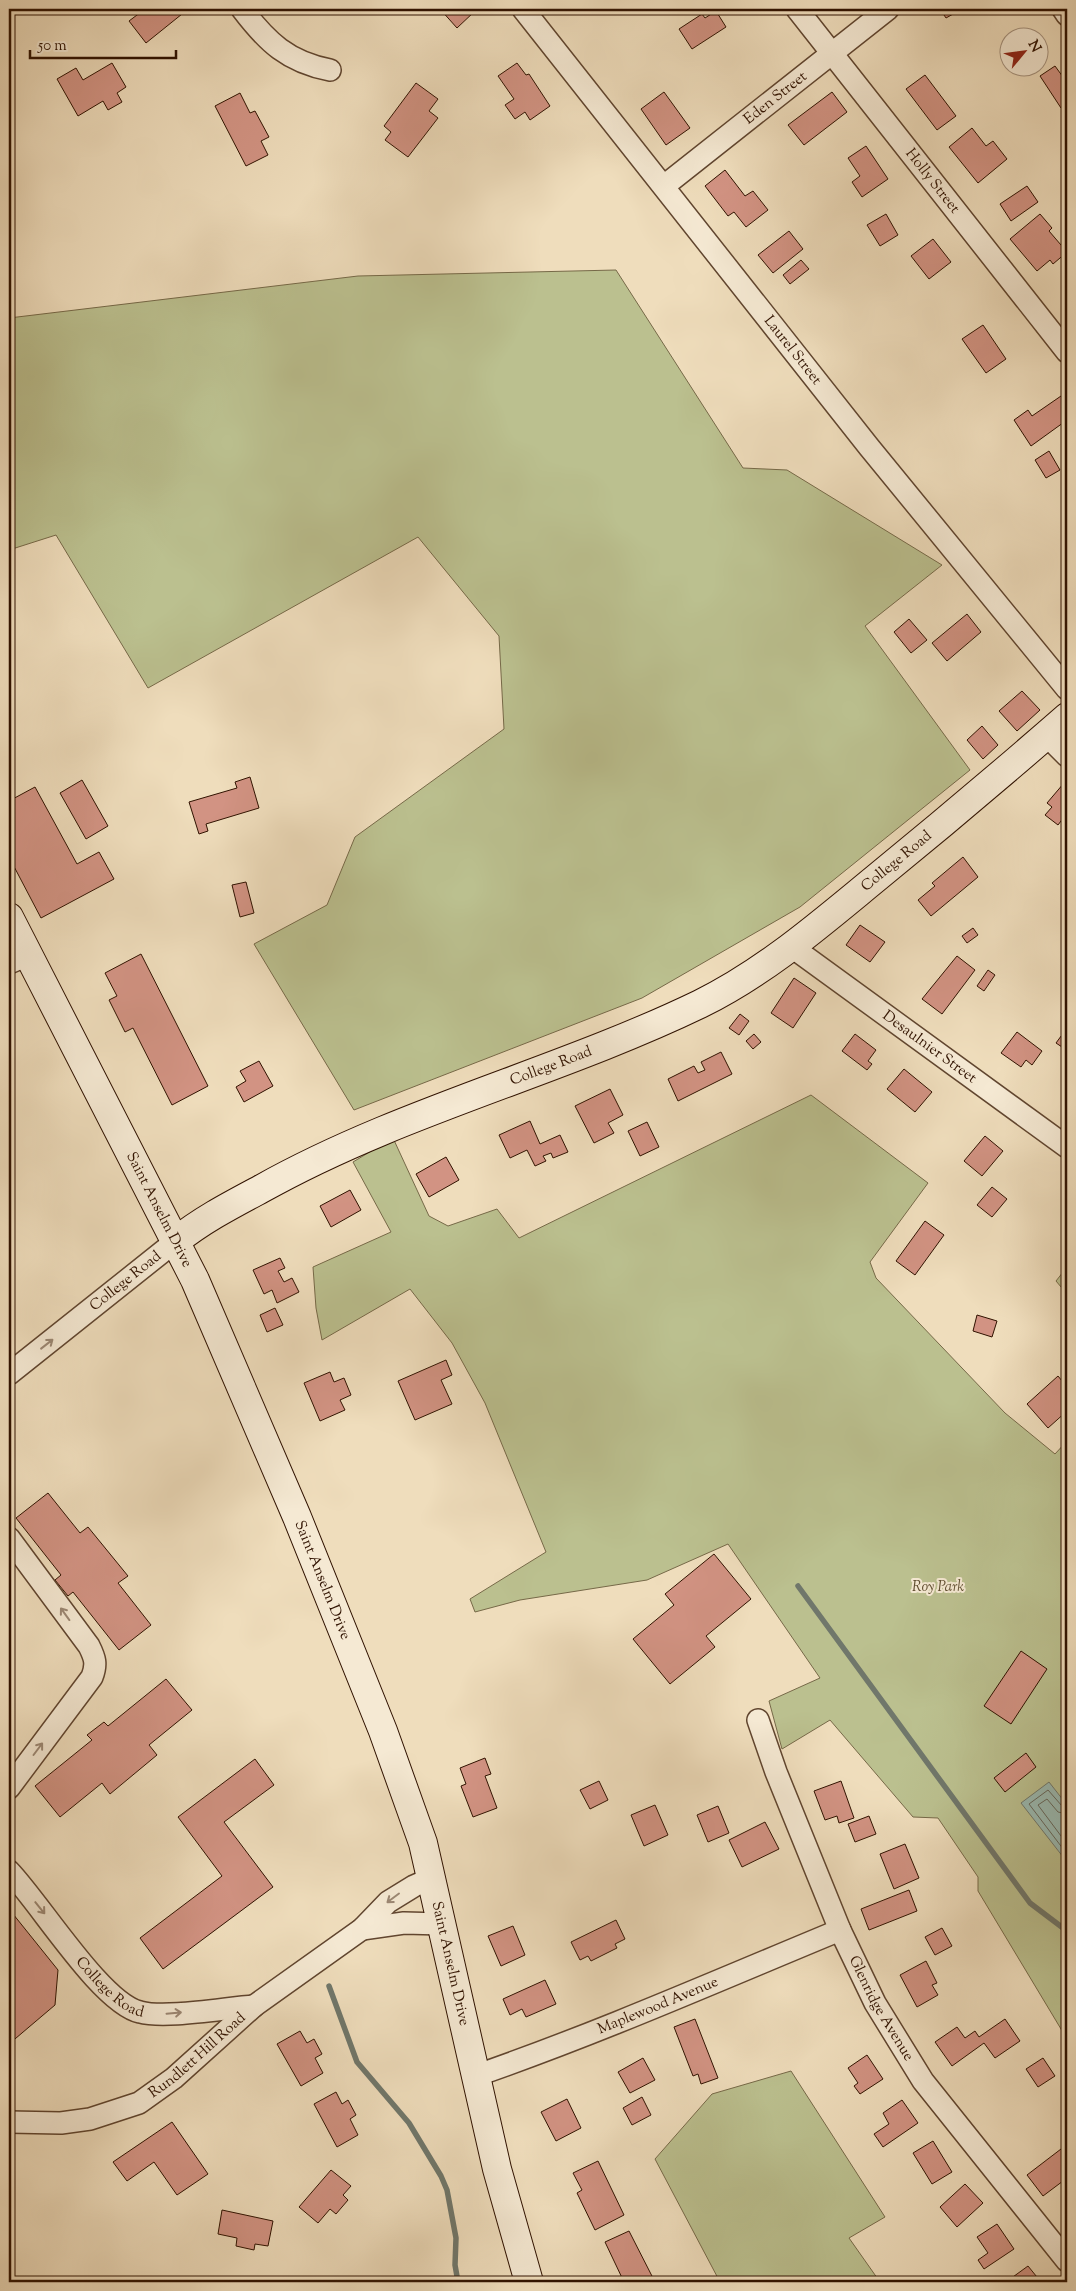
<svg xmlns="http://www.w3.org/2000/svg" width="1076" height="2291" font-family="'Sorts Mill Goudy',serif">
  <rect width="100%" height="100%" fill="#efddbc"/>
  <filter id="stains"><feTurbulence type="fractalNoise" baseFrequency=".004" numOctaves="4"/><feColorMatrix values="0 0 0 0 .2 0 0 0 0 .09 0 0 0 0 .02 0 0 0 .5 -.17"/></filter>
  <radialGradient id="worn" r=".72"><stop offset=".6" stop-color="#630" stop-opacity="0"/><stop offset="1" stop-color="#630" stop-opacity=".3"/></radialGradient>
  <path fill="#bbc08f" stroke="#766948" d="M616 270 743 468 787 470 942 565 865 626 970 770 800 907 642 998 354 1110 254 944 327 905 355 837 504 729 499 636 418 537 148 688 56 535 9 550V318L358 276Z
    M811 1095 928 1183 870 1262 876 1278 1005 1413 1055 1454 1067 1441V2039L978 1891V1877L938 1818 913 1817 830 1720 782 1749 769 1701 820 1678 728 1544 647 1580 520 1600 475 1612 470 1599 546 1552 485 1403 452 1343 410 1289 322 1340 316 1308 313 1267 391 1232 353 1162 393 1138 429 1216 448 1226 497 1209 519 1238Z
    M1067 1267V1294L1056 1281Z
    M791 2071 885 2217 849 2238 880 2282H720L655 2159 712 2094Z"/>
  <path fill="#9abbb3" stroke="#70776b" d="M1049 1782 1067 1805V1862L1021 1803Z"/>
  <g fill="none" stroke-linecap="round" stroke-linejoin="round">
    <path stroke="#65665a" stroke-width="1" d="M1067 1808 1062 1806 1048 1790 1029 1804 1067 1854
      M1067 1814 1058 1812 1047 1799 1038 1805 1067 1844"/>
    <path stroke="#70776b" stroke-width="5.5" d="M798 1586 1030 1903 1067 1931
      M329 1986 357 2062 409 2123 441 2176 447 2190 456 2238 455 2265 458 2282"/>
  </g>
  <path fill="#d29383" stroke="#301200" d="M145 9H186L187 10 146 43 129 21Z
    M440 9H473L475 11 457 28Z
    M940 9H962L946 18Z
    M716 11 726 27 692 49 679 29 702 14 705 18Z
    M112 63 126 87 117 93 122 102 108 110 103 101 78 116 57 79 76 68 83 80Z
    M517 63 526 75 529 74 550 106 530 120 525 112 515 119 505 105 514 99 498 76Z
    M1055 66 1063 77 1067 74V104L1061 108 1040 76Z
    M925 75 956 116 937 130 906 89Z
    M416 83 438 99 429 111 438 118 408 157 385 140 391 132 384 126Z
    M664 92 690 128 666 145 641 109Z
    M832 92 847 112 804 145 788 125Z
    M240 93 250 113 255 111 269 137 261 141 268 155 246 166 215 106Z
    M972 128 986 146 993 141 1007 159 978 183 949 147Z
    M866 146 888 179 862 197 852 182 860 176 848 158Z
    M725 170 745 196 753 191 768 210 746 227 734 212 728 216 705 186Z
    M1027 186 1038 202 1011 221 1000 204Z
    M886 214 898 235 880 246 867 225Z
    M1040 214 1052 228 1049 231 1067 252 1053 264 1050 260 1037 271 1010 239Z
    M789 231 803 249 773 273 758 255Z
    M933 239 951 262 929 279 911 256Z
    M801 260 809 269 790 284 783 275Z
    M983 325 1006 359 986 373 962 339Z
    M1061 396 1067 404V420L1031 446 1014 420 1028 410 1032 416Z
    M1049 451 1060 470 1046 478 1035 460Z
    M967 614 981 632 947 661 932 643Z
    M909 619 927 640 911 653 894 632Z
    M1022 691 1040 710 1017 731 999 711Z
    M982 726 998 745 983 759 967 740Z
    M250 777 259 808 206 824 208 831 199 834 189 802 237 788 235 782Z
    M82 780 108 826 86 839 60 793Z
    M1064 783 1067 785V813L1058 825 1045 815 1052 807 1047 803Z
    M35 787 77 864 99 852 114 879 41 918 9 857V801Z
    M963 857 978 877 931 916 918 900 935 886 932 883Z
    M246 882 254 913 240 917 232 885Z
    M860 925 885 942 870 962 846 945Z
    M973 928 978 935 967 943 962 936Z
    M141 954 208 1086 172 1105 133 1028 125 1032 109 1000 117 996 105 973Z
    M957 956 975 970 942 1014 922 999Z
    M988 970 995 975 984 991 977 986Z
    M794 978 816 993 793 1028 771 1013Z
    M740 1014 749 1021 739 1035 729 1028Z
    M1067 1028V1046L1065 1049 1056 1043Z
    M1017 1032 1042 1051 1032 1065 1026 1060 1021 1067 1001 1053Z
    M754 1034 761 1042 753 1049 746 1041Z
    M855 1034 876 1050 868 1061 872 1064 867 1070 842 1051Z
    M721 1052 732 1074 678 1101 668 1079 694 1066 698 1073 705 1070 701 1062Z
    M259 1061 273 1086 244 1102 236 1087 246 1081 240 1071Z
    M904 1069 932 1092 915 1112 887 1089Z
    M610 1089 623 1115 608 1123 614 1133 594 1143 575 1106Z
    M530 1121 540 1144 560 1135 568 1152 553 1158 551 1153 543 1156 546 1161 535 1166 527 1150 510 1158 499 1135Z
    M647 1122 659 1147 640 1156 628 1131Z
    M985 1136 1003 1151 982 1176 964 1161Z
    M446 1157 459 1180 429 1197 416 1174Z
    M992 1187 1007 1199 992 1217 977 1205Z
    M350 1190 361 1210 331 1227 320 1206Z
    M925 1221 944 1235 915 1275 896 1261Z
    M280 1258 285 1268 278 1271 284 1282 292 1278 299 1292 277 1303 272 1290 264 1294 253 1270Z
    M275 1308 283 1325 267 1332 260 1315Z
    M977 1315 997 1321 992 1337 973 1331Z
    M446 1360 452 1375 441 1380 452 1404 415 1420 398 1381Z
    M330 1372 334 1382 344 1378 351 1395 340 1400 345 1410 320 1421 304 1383Z
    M1058 1376 1067 1387V1411L1048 1428 1027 1404Z
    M48 1493 80 1533 88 1527 128 1576 118 1583 151 1625 119 1650 73 1592 68 1596 55 1580 61 1575 16 1518Z
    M714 1554 751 1599 706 1636 715 1647 670 1684 633 1639 674 1605 665 1594Z
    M1021 1651 1047 1669 1011 1724 984 1706Z
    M166 1679 192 1710 149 1745 157 1755 110 1794 102 1783 60 1817 35 1786 92 1740 87 1735 104 1722 108 1726Z
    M1026 1753 1036 1767 1005 1792 994 1778Z
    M485 1758 491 1774 485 1776 497 1808 473 1817 461 1786 466 1784 460 1768Z
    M255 1759 274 1785 224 1822 273 1887 163 1969 140 1938 222 1876 178 1817Z
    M599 1781 608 1800 590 1809 580 1790Z
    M841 1781 854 1818 839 1823 837 1816 825 1820 814 1791Z
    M655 1805 668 1835 644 1846 631 1815Z
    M718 1806 729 1833 708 1842 697 1815Z
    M869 1816 876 1834 855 1842 848 1824Z
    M765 1822 779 1849 742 1867 729 1840Z
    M905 1844 919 1878 894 1889 880 1854Z
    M909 1890 917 1911 869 1930 861 1909Z
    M9 1909 58 1970 55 2005 9 2044Z
    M616 1920 625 1939 615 1944 617 1948 591 1961 588 1956 580 1960 571 1942Z
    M513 1926 525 1955 501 1966 488 1936Z
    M942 1928 952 1946 935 1955 925 1937Z
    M926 1961 937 1983 932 1985 938 1995 917 2007 900 1975Z
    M545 1980 556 2004 526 2017 522 2009 510 2015 503 1999Z
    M695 2019 718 2078 701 2084 698 2074 693 2076 674 2027Z
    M1005 2019 1020 2041 995 2058 984 2043 952 2066 935 2042 957 2027 965 2038 975 2031 979 2037Z
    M300 2031 307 2043 314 2039 322 2054 315 2058 323 2073 301 2086 277 2044Z
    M867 2055 883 2079 860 2094 854 2086 858 2083 848 2068Z
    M643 2058 655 2080 630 2093 618 2072Z
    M1043 2058 1055 2076 1038 2087 1026 2069Z
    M336 2092 342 2104 348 2100 356 2115 350 2119 358 2135 337 2147 314 2104Z
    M642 2097 651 2115 632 2125 623 2108Z
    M567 2099 581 2128 556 2141 541 2112Z
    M902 2100 918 2123 883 2147 874 2134 889 2124 883 2113Z
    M172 2122 208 2174 177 2195 154 2162 127 2181 113 2162Z
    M933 2141 952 2172 932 2184 913 2153Z
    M1061 2149 1067 2156V2178L1043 2196 1027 2175Z
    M598 2161 624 2215 595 2230 577 2193 582 2190 573 2173Z
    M331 2170 351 2186 343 2195 348 2200 336 2214 330 2209 318 2223 299 2207Z
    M965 2184 983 2203 957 2227 940 2207Z
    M222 2210 273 2221 268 2246 255 2244 254 2250 236 2246 237 2238 218 2234Z
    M997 2224 1014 2249 984 2269 978 2260 988 2253 977 2237Z
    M629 2231 655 2282H624L605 2242Z
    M1028 2266 1041 2282H1006Z"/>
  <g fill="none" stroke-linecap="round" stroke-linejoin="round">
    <defs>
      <g id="street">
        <path d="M242 9C267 42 288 62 330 70"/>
        <path id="s1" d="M523 9 869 447 1067 689"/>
        <path id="s2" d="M797 9 1067 352"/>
        <path d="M1063 9 1067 15"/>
        <path id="s3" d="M664 186 888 9"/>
        <path d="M1046 735 1067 756"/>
        <path id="s4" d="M792 947 1067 1147"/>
        <path d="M9 963 28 955"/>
        <path id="s5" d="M9 1374 176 1241"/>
        <path d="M9 1538 89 1646C95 1658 97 1664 92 1677L9 1788"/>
        <path id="s6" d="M758 1720 776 1772 840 1930 875 2003 923 2081 1067 2261"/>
        <path id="s7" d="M9 1871C40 1903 101 2003 140 2012 165 2019 225 2008 254 2006"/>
        <path d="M362 1929 404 1923 443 1924"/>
        <path id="s8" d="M475 2076C599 2033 719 1980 840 1930"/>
        <path id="s9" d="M9 2122 61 2123 90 2119 139 2103 174 2078 254 2006 362 1929 388 1902 414 1886 432 1878"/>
      </g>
      <g id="secondary">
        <path id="s10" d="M9 917 195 1280 297 1517 383 1731 423 1843 497 2169 529 2282"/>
        <path id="s11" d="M176 1241C202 1220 231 1205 261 1189 400 1111 557 1073 700 1004 765 972 819 925 875 879 940 826 1004 772 1067 717"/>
      </g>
    </defs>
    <use href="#street" stroke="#60452f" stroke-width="24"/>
    <use href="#secondary" stroke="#301200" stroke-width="30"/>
    <use href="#street" stroke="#f5e9d3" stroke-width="21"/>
    <use href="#secondary" stroke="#f5e9d3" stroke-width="28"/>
  </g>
  <defs><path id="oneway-shaft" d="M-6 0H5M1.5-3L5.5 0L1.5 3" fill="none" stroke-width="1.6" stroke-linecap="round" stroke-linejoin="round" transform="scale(1.25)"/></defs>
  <g stroke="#9c8874">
    <use href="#oneway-shaft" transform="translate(47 1344) rotate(-38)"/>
    <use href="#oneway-shaft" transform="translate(65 1614) rotate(-126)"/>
    <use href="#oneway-shaft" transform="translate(38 1749) rotate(-53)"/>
    <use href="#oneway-shaft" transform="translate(393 1898) rotate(143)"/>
    <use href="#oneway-shaft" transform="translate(40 1908) rotate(51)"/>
    <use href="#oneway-shaft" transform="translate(174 2013) rotate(-5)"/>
  </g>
  <g text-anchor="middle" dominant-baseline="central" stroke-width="4" stroke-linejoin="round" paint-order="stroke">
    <g font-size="15" fill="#301200" stroke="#f5e9d3">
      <text stroke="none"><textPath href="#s3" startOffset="142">Eden Street</textPath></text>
      <text stroke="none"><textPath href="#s2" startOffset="219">Holly Street</textPath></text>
      <text stroke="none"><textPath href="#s1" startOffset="435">Laurel Street</textPath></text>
      <text stroke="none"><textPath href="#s11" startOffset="820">College Road</textPath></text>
      <text stroke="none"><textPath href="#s4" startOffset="170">Desaulnier Street</textPath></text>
      <text stroke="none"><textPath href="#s11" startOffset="415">College Road</textPath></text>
      <text stroke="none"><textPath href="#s10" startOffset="329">Saint Anselm Drive</textPath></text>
      <text stroke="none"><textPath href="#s5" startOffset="149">College Road</textPath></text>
      <text stroke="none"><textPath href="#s10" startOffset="734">Saint Anselm Drive</textPath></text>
      <text stroke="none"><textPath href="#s10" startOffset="1139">Saint Anselm Drive</textPath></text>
      <text stroke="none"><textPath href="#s7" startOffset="155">College Road</textPath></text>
      <text stroke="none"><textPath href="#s8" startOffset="196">Maplewood Avenue</textPath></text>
      <text stroke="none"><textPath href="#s6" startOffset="314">Glenridge Avenue</textPath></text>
      <text stroke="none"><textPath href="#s9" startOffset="208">Rundlett Hill Road</textPath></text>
    </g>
    <g font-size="15" font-style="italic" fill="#614f32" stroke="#f5e9d3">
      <text x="938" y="1587">Roy Park</text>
    </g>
  </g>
  <rect width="1076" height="2291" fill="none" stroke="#efddbc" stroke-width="30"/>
  <rect x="10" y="10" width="1056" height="2271" fill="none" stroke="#301200" stroke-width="2.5"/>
  <rect x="15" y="15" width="1046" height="2261" fill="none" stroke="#301200"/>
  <g transform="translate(1024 52) rotate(61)"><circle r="24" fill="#f5e9d3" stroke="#a6937f"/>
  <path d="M0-4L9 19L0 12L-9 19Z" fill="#8f2418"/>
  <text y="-8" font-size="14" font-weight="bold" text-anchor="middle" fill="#301200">N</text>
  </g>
  <path d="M30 50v8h146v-8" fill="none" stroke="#301200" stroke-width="2.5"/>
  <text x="38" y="50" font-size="15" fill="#301200" stroke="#f5e9d3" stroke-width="4" paint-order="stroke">50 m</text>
  <rect width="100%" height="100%" filter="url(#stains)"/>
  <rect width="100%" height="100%" fill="url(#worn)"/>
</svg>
